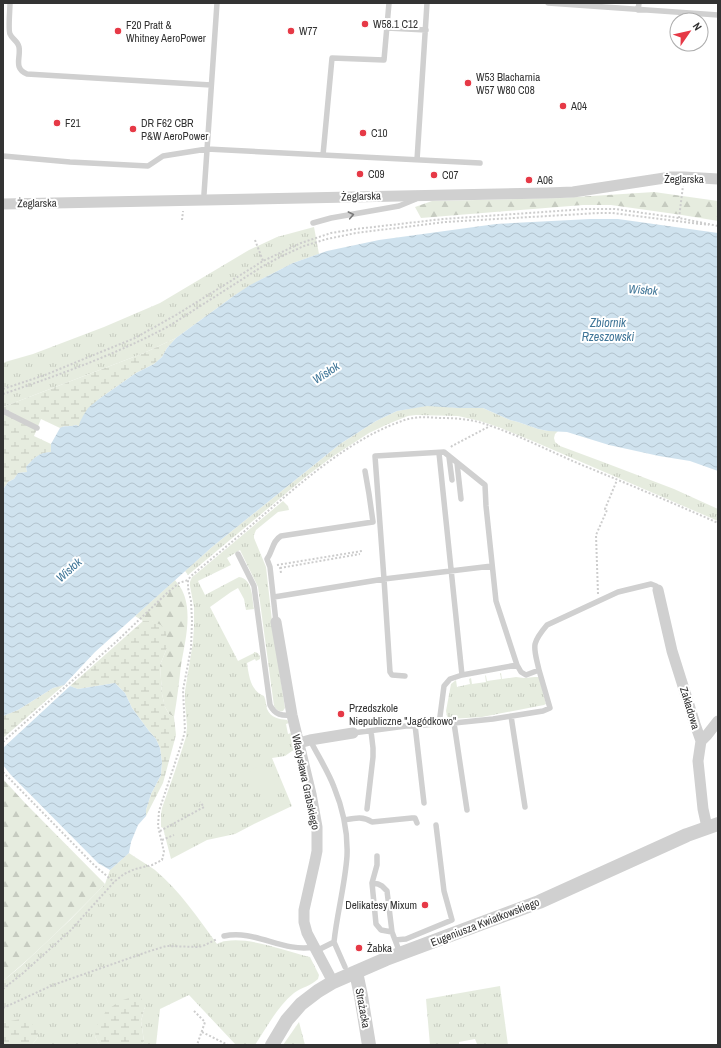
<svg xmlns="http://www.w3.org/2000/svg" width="721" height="1048" font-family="'Archivo Narrow',sans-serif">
  <defs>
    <pattern id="grass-tufts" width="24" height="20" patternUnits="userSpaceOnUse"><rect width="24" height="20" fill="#e6ecdf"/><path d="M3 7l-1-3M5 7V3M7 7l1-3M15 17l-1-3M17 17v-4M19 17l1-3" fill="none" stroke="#c6cbc0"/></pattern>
    <pattern id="forest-firs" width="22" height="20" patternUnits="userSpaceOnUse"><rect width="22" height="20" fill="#e6ecdf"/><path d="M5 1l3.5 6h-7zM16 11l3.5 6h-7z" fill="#c6cbc0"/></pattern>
    <pattern id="wetland-marsh" width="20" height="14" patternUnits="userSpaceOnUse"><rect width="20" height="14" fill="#e6ecdf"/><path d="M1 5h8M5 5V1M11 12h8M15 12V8" fill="none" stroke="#c6cbc0"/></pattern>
    <pattern id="water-waves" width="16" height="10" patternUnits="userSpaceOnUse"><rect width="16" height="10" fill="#cfe2ee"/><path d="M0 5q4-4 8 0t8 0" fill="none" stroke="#b2c2cd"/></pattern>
  </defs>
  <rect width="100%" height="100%" fill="#fff"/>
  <path fill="url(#grass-tufts)" d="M314 227 319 254 293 263 260 280 235 295 176 338 144 353 3 407V364L5 362 33 354 104 327 160 303 249 250 277 237Z
    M424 406H442L458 408H483L510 420 518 422 538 429 548 431H558L555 434 554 438 555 442 560 446 603 462 674 489 718 509V521L535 442 501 428 480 421 458 416 416 415 408 416 388 424 369 433 332 457 308 475 188 575 185 571 212 547 340 444 376 421 397 411Z
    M283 501 288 506 289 510 278 512 256 530 254 535V538L266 567 272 621 285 708 283 711C278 712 276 709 274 706L258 587 240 550 227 558 231 565 198 581 205 595 239 577C253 579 252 598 254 609L246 610 244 599 238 588 231 592 210 607 238 661 254 653V652C258 652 260 655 260 659L256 661 255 659 247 663C249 677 251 691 264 696 266 701 266 705 267 709 271 718 279 719 287 720L289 723 286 724 288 734 291 733 295 750 292 751 285 756 272 758 292 806 254 824 235 834 207 840 171 859 163 828 161 827V814L162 808 175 771 186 737 187 726 185 703V691L193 642 194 626V607L190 586V582L192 577 196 574Z
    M500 673H501L502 679 516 677 524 678 535 677H539L546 704 544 705 482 717 450 719 447 716 446 711 451 684 456 680 457 687 470 684 469 679 471 678 472 684 486 682 485 675 486 676 487 681 501 679Z
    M129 853C137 859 147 864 155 870 180 891 198 918 217 944 219 943 223 941 226 941 251 937 285 951 310 957L319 975 318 979C311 986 302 987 294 993 277 1007 267 1027 255 1045H236L189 995 160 1009 156 1045H142L144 1041 141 1021 145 1007 95 1036 99 1045H32L38 1037 6 1022 3 1023V981L21 966 70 920 105 884 110 870Z
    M500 986 508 1045H476L477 1044 475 1039 459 1042V1045H430L426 999Z
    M299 1022 305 1045H283Z"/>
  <path fill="url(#forest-firs)" d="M654 192 718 201V221L682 215 611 205H583L421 218 415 207 432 201 561 198Z
    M175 580C177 583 180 586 182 590 193 612 185 642 181 665 179 683 177 700 174 717L169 714 165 707 162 694 160 665 167 648 152 621H143L135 616Z
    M3 779 25 803 105 884C72 918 39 951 3 981Z"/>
  <path fill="url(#wetland-marsh)" d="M176 338 167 348 162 357 154 364 136 373 99 399 79 426 76 425C70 427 65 425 60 428L41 419 34 436 51 444V452C39 453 34 458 26 467L27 472 18 473 14 479 8 482 4 488H3V407L144 353Z
    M143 621H152L161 625 166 632 167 648 160 665 162 694 165 707 169 714 174 717 176 735 163 783 146 816V810L151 794 161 775 162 762 160 748 156 739 149 731 132 708 125 693 115 683 78 689 70 686Z
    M64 685 3 738V716L18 710 53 688Z
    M132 997 141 998 145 1007 141 1021 144 1041 142 1045H99L95 1036 98 1023 107 1010 120 1001Z
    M20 1019 31 1023 38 1030V1037L32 1045H3V1023L6 1022Z"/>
  <path fill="#e6ecdf" d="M265 763 278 793 263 800 250 770Z"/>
  <path fill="url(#water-waves)" d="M590 219H618L718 233V471L690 461 659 456 609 445 567 432 548 431 538 429 518 422 510 420 483 408H458L427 406 397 411 376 421 340 444 212 547 95 652 64 685 53 688 18 710 3 716V488H4L8 482 14 479 18 473 27 472 26 467C35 457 38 453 51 452V444L60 428C65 425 70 427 76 425L79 426 80 422 83 416 88 408 99 399 136 373 154 364 162 357 167 348 176 338 235 295 250 285 293 263 327 251 379 240 496 224Z
    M115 683 125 693 132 708 149 731 156 739 160 748 162 762 161 775 151 794 146 810V816L138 825 131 842 129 853 110 870 98 863 10 774 3 765V748L70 686 78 689Z"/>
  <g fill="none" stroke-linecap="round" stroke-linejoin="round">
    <path stroke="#cdcdcd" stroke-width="2" stroke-dasharray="2 2" stroke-linecap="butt" d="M679 218 683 186
      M182 220 183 211
      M255 240 263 261
      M3 389 45 375 135 338 176 315 263 261 301 243 331 233 356 229 443 219 586 209H615L679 218 718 226
      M3 394C59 375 117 354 169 326L263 266 282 256 304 246 327 239 356 233 445 222 599 213H612L709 225
      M451 447 452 446 490 426
      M277 565 362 551
      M280 567 281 573
      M280 568 360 554
      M598 594 596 535 607 510 605 509 617 480
      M3 742 117 641 166 594 179 583 188 580
      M3 772 95 866 114 882
      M160 831 204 807 200 802
      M162 840 174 835
      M3 989 22 974 71 930 114 882 124 874 135 869 152 865 162 860 164 852 158 826 159 811 182 742 185 731 183 690 191 648 192 621 191 601 188 588V580L191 576C215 556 238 537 261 517 302 482 350 439 402 421 414 416 427 417 440 418 454 418 469 419 482 423 517 434 549 451 582 465 628 484 673 503 718 523
      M3 1008 53 985 147 952 166 946 199 947 205 945 217 939
      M194 1011 205 1022 197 1045
      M202 1032 228 1045"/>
    <path stroke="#d0d0d0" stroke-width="5.5" d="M10 3C10 9 8 30 10 34 12 39 18 41 19 47 21 58 13 68 27 74L211 85
      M548 3 718 15
      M638 10 639 3
      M387 28 426 30
      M323 155 332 58 384 60 389 3
      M3 156 70 162 148 166 163 156 207 149 480 163
      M417 160 427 3
      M204 194 217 3
      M313 223 331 218 399 206 416 199
      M3 411 37 428
      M439 453 462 675 450 679 444 686 439 724
      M449 457 452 480
      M457 463 461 499
      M238 554 254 586 270 705C275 715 282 716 292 715
      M274 597 384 579 375 456 444 452 485 485 486 506 496 601 517 665 462 675
      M276 622 270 567 267 559C273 551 272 541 281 536L373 522 369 494 365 471
      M539 670C534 647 530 645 547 625L618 592 651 584 656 586 658 590
      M405 676 392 675 390 672 384 579 492 566
      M511 716 525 807
      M454 723 467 810
      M415 725 424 803
      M353 733 406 726 454 723 493 719 543 711 550 708 539 670 526 675 521 672 517 665
      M310 740C318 756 328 771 334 787 343 809 348 833 347 856 345 885 337 913 334 942L316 951
      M367 809 373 757V748L371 731
      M344 820C355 818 363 816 372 822L412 818H415L417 823
      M377 856V865L372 883 376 924 381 930 392 932
      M372 883 378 884 382 886 387 891 392 932 400 953
      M224 936C255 929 283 953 314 947
      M395 940 406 939 452 920 444 891 436 825
      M334 942 345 967"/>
    <path stroke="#d0d0d0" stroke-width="11" d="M3 204 547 193 573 192 671 177H684L718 179
      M658 590 672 651 695 724 701 741 698 761 703 809 707 827
      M276 622 292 715 311 794 317 827V851L315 861 304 910V922L307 933 333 982
      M701 741 707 735 718 721
      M299 743 310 740 353 733"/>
    <path stroke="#d0d0d0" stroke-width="14" d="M356 972 361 996 369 1045
      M272 1045 287 1020 301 1004 318 991 333 982 386 959 539 902 687 835 718 824"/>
  </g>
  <defs><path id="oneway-chevron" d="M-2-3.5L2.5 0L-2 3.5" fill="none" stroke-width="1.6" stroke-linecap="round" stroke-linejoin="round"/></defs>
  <use stroke="#7a7a7a" href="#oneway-chevron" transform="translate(351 215) rotate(-11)"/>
  <g fill="#e63946" stroke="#fff" stroke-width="1.5">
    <circle cx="365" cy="24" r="4"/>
    <circle cx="118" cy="31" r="4"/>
    <circle cx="291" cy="31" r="4"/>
    <circle cx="468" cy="83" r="4"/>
    <circle cx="563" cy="106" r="4"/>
    <circle cx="57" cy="123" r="4"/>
    <circle cx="133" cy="129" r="4"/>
    <circle cx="363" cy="133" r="4"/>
    <circle cx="360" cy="174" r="4"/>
    <circle cx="434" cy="175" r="4"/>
    <circle cx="529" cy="180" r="4"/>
    <circle cx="341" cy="714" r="4"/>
    <circle cx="425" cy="905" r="4"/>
    <circle cx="359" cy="948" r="4"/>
  </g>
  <g text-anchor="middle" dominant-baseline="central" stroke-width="4" stroke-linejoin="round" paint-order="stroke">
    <g font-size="11" fill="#333" stroke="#fff" text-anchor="start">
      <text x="373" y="24">W58.1 C12</text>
      <text x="126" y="25">F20 Pratt &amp;<tspan x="126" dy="13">Whitney AeroPower</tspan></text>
      <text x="299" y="31">W77</text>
      <text x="476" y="77">W53 Blacharnia<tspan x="476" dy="13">W57 W80 C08</tspan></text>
      <text x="571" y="106">A04</text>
      <text x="65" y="123">F21</text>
      <text x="141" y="123">DR F62 CBR<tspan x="141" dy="13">P&amp;W AeroPower</tspan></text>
      <text x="371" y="133">C10</text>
      <text x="368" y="174">C09</text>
      <text x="442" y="175">C07</text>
      <text x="537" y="180">A06</text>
      <text x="349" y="708">Przedszkole<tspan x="349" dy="13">Niepubliczne "Jagódkowo"</tspan></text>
      <text x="417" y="905" text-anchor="end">Delikatesy Mixum</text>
      <text x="367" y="948">Żabka</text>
    </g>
    <g font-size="11" fill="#333" stroke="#fff">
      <text x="684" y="179">Żeglarska</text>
      <text transform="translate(361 196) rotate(-2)">Żeglarska</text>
      <text transform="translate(37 203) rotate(-1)">Żeglarska</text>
      <text transform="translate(690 708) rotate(73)">Zakładowa</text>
      <text transform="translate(306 782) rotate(78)">Władysława Grabskiego</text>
      <text transform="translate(485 922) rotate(-21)">Eugeniusza Kwiatkowskiego</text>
      <text transform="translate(363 1008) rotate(80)">Strażacka</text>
    </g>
    <g font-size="12" font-style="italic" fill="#3f7597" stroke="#fff">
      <text transform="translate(643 290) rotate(4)">Wisłok</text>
      <text x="608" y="323">Zbiornik<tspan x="608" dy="14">Rzeszowski</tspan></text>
      <text transform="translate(326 373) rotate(-33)">Wisłok</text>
      <text transform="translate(69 570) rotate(-42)">Wisłok</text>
    </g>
  </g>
  <rect width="721" height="1048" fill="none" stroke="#333333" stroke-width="8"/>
  <g transform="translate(689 32) rotate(56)"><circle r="19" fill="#ffffff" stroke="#adadad"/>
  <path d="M0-3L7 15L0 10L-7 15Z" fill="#e63946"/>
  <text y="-6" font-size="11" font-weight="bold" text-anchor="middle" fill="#333333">N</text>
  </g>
</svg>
